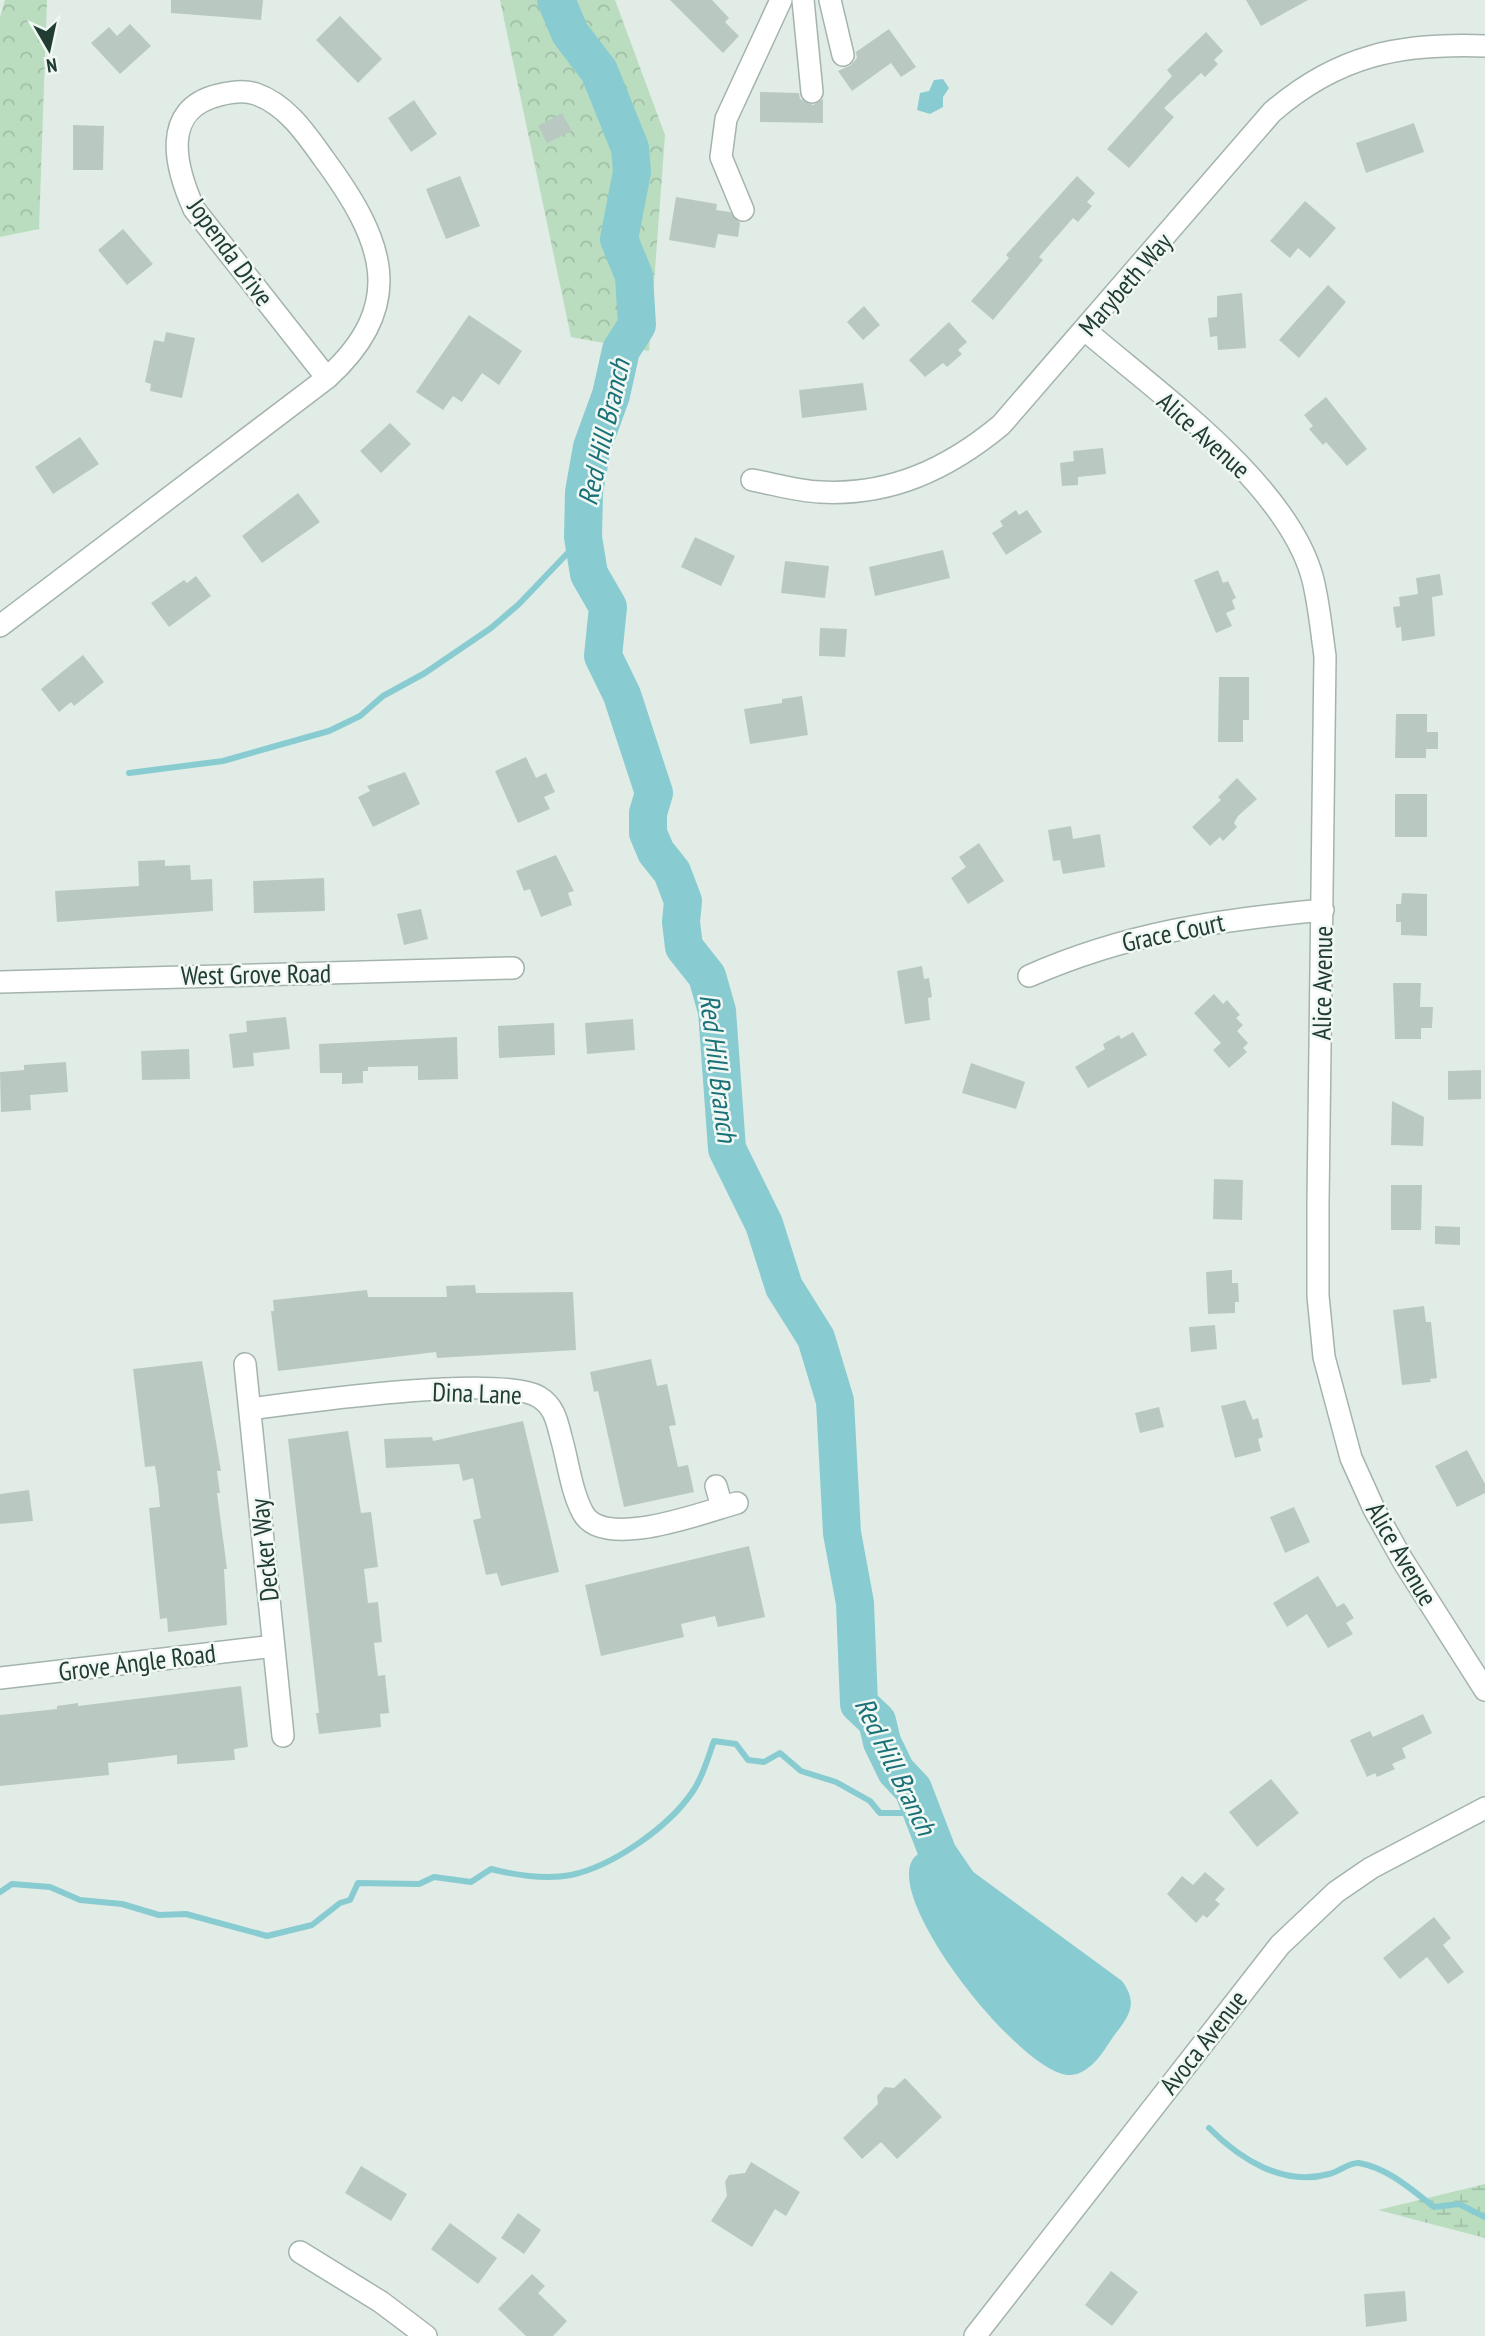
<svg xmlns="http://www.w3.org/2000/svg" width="1485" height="2336" font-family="'PT Sans Narrow',sans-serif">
  <defs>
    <pattern id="forest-crowns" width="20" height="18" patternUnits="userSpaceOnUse" patternTransform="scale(1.75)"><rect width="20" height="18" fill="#baddc0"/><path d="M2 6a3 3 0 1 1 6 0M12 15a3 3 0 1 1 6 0" fill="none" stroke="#a0bfa5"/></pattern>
    <pattern id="wetland-marsh" width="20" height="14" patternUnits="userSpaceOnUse" patternTransform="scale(1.75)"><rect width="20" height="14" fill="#baddc0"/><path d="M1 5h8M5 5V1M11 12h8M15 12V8" fill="none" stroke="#a0bfa5"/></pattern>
  </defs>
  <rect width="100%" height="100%" fill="#e1ece6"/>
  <path fill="url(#forest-crowns)" d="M5 0H47L39 229 0 237V17Z
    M500 0H615L665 135 649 351 571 337Z"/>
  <path fill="url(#wetland-marsh)" d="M1485 2184V2238L1378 2210Z"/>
  <path fill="#88ccd1" d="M943 79 949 88 943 97V107L930 114 917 110 920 93 929 91 934 80Z
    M926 1851 972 1871 1122 1981C1139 2004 1129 2016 1113 2037 1104 2051 1090 2074 1071 2075 1021 2079 856 1867 926 1851Z"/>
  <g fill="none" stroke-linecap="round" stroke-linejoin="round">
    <path stroke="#88ccd1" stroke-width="6" d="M129 773 223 761 329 731 360 716 383 696 425 673 491 628 519 604 583 537
      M0 1892 12 1884 50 1887 80 1900 122 1904 159 1915 186 1914 267 1936 312 1925 340 1903 350 1900 358 1883 419 1884 434 1877 471 1882 491 1869C515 1875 546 1880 571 1875 613 1866 669 1827 693 1791 703 1777 708 1757 714 1741L736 1744 748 1760 764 1762 780 1753 801 1771 836 1782 870 1801 880 1813H907L910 1819 928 1824
      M1209 2128C1240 2159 1283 2187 1329 2174 1339 2172 1349 2162 1359 2163 1388 2168 1412 2190 1434 2207L1459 2204 1485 2217"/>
    <path stroke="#88ccd1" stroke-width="38" d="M556 0 570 33 599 71 630 148 632 172 619 239 634 276 637 325 621 350 611 395 592 447 584 492 583 537 589 574 608 607 603 656 622 695 654 793 648 813V833L656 852 672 872 683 901 681 922 684 947 707 976 717 1011 727 1149 764 1224 784 1287 816 1338 835 1401 842 1533 855 1603 859 1704 877 1721 882 1742 896 1771 913 1789 938 1854 968 1898"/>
  </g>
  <path fill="#b9c9c1" d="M171 0H263L261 20 171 13Z
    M670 0H712L729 18 725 22 739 36 723 53Z
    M1246 0H1308L1261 26Z
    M340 16 382 59 358 83 316 40Z
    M130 24 151 46 120 74 91 43 109 27 117 36Z
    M889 29 916 67 901 77 891 63 852 91 838 71 851 65 857 58 856 52Z
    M1206 32 1223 51 1214 60 1218 64 1205 77 1201 73 1164 108 1174 117 1129 168 1107 149 1172 76 1167 70Z
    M760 92 799 93 800 99 813 105 823 99V123L760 122Z
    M414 100 437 134 411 152 388 118Z
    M562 113 572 131 547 143 538 126Z
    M1414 123 1424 152 1366 173 1356 143Z
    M73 125 104 126 103 170H73Z
    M460 176 480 226 446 239 426 189Z
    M1077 176 1095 193 1087 202 1092 206 1078 222 1073 218 1039 257 1043 260 993 320 971 301 1009 258 1006 255Z
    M676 197 717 204 716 210 730 212 740 223 738 237 718 234 715 248 669 240Z
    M1305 201 1336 228 1310 258 1298 248 1290 258 1270 241Z
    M123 229 153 264 127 285 98 250Z
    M1328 285 1346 302 1299 358 1279 340Z
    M1242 293 1246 348 1218 350 1217 336 1210 337 1208 318 1217 317V296Z
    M864 306 880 325 863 340 847 322Z
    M469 315 522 351 499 385 482 373 462 402 453 396 443 410 416 392Z
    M949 322 967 342 958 350 962 354 947 367 943 363 925 377 909 360Z
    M166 332 195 338 182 398 150 391 151 384 145 382 154 340 164 342Z
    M863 383 867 410 802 418 799 390Z
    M1326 397 1367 449 1347 466 1326 442 1323 445 1309 429 1313 426 1304 415Z
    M390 423 411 444 381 473 360 451Z
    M80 437 99 464 53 494 35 467Z
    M1103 448 1106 474 1078 477V485L1062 486 1060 463 1074 461 1073 451Z
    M298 493 320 522 262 563 242 536Z
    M1016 510 1019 515 1027 510 1042 532 1006 555 992 533 1003 526 1000 521Z
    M695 537 735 556 721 586 681 567Z
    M943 550 950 578 875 596 869 567Z
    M785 561 829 566 825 598 781 593Z
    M1218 570 1223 583 1228 581 1236 598 1232 600 1235 609 1226 613 1232 626 1216 633 1194 580Z
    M1440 574 1443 595 1432 597 1435 636 1402 641 1401 627 1396 628 1393 607 1400 606 1399 597 1418 594 1416 578Z
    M196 576 211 596 169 627 151 603 184 580 187 583Z
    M820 628 847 629 845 657 819 656Z
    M83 655 104 682 74 706 71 702 59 712 41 689Z
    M1219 677H1249V720H1243V742H1218Z
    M802 696 808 735 750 744 744 709 782 703V699Z
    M1396 714H1427V732H1438V749H1426V758H1395Z
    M526 757 536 778 546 773 555 792 544 797 550 809 518 823 495 771Z
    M405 772 420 804 373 827 358 797 370 791 367 786Z
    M1237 778 1257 799 1238 816 1234 823 1237 827 1223 841 1220 837 1210 846 1192 827 1221 800 1218 797Z
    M1395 794H1427V837H1395Z
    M1071 826 1073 839 1100 834 1105 867 1063 874 1060 860 1053 861 1048 830Z
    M979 843 1004 881 968 904 951 878 966 867 959 857Z
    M556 855 574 891 568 893 572 905 541 917 530 889 524 891 516 871Z
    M165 860V866L190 865 191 880 212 879 213 911 57 922 55 891 139 886 138 861Z
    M324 878 325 911 254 913 253 881Z
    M1402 893 1427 894V936L1401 935V922H1396V904H1401Z
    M421 909 428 939 404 945 397 914Z
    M922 966 924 979 929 978 932 997 928 998 930 1020 905 1024 897 971Z
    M1393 983H1421L1420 1007H1433L1432 1028H1421V1039H1395Z
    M1214 994 1223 1004 1227 1000 1240 1015 1236 1018 1243 1025 1237 1031 1248 1043 1243 1048 1247 1052 1229 1068 1213 1050 1221 1043 1194 1013Z
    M286 1017 290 1049 253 1053 254 1066 233 1068 229 1034 247 1032 246 1021Z
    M633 1019 635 1050 587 1054 585 1023Z
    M554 1023 555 1055 499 1058 498 1026Z
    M1133 1032 1147 1055 1088 1088 1075 1067 1105 1049 1103 1044 1119 1035 1121 1039Z
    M457 1037 458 1079 418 1080V1066L368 1067V1071H363V1083L342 1084V1073H320L319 1044Z
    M189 1049 190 1079 142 1080 141 1051Z
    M66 1062 68 1092 30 1095 31 1110 1 1112 0 1072 24 1070V1065Z
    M971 1063 1025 1082 1016 1109 962 1093Z
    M1481 1070V1099L1448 1100V1071Z
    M1392 1101 1424 1117 1423 1146 1391 1145Z
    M1214 1179 1243 1180 1242 1220 1213 1219Z
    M1391 1185H1422L1421 1230H1391Z
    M1435 1226 1460 1227V1245L1435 1244Z
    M1232 1270V1283H1238L1239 1302H1235V1313L1208 1314 1206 1272Z
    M475 1285 476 1293 573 1292 576 1350 437 1358 436 1352 278 1371 271 1311H274L273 1300 367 1290 368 1297H447L446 1286Z
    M1424 1306 1426 1322H1431L1437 1378 1430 1379 1431 1382 1402 1385 1393 1310Z
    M1215 1325 1217 1349 1191 1352 1189 1327Z
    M651 1359 657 1386 667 1384 676 1425 669 1426 678 1467 688 1465 694 1492 624 1507 598 1391 594 1392 590 1372Z
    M202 1361 221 1471H217L220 1493H217L227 1569H224L227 1625 168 1632 167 1618 160 1619 149 1508 160 1507 158 1486 155 1466 145 1467 133 1369Z
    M1245 1400 1253 1420 1258 1418 1263 1437 1258 1439 1261 1451 1235 1458 1221 1406Z
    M1159 1407 1164 1427 1140 1433 1135 1413Z
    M523 1421 559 1572 501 1586 497 1573 486 1575 473 1520 481 1518 473 1478 463 1481 459 1464 386 1468 384 1439 432 1437 433 1441Z
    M348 1431 361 1513 371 1512 378 1567 364 1569 368 1603 378 1602 382 1642 374 1643 378 1676 385 1675 389 1713 380 1714 381 1727 319 1734 316 1713H319L288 1439Z
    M1467 1450 1485 1484V1493L1457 1507 1435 1466Z
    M29 1490 33 1521 0 1524V1494Z
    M1294 1507 1310 1542 1285 1553 1270 1517Z
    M749 1546 765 1617 718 1627 715 1616 681 1624 684 1637 601 1656 585 1585Z
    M1318 1576 1337 1607 1344 1603 1354 1618 1346 1623 1353 1634 1328 1648 1307 1614 1287 1627 1273 1603Z
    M241 1686 248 1747 234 1749 235 1760 177 1764V1755L108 1763 109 1775 0 1786V1715L57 1709V1706L78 1703V1706Z
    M1423 1714 1432 1733 1402 1748 1406 1758 1392 1764 1395 1769 1377 1777 1375 1773 1367 1777 1350 1740 1370 1731 1373 1737Z
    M1271 1779 1299 1813 1257 1847 1229 1812Z
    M1205 1872 1225 1889 1215 1900 1220 1904 1207 1918 1203 1915 1196 1923 1167 1894 1182 1876 1193 1885Z
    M1434 1917 1451 1938 1443 1945 1464 1972 1448 1984 1427 1957 1400 1979 1383 1958Z
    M905 2078 942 2117 897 2159 881 2142 862 2159 843 2138 878 2104 877 2096 885 2087 894 2088Z
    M751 2162 800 2192 786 2216 775 2209 752 2247 711 2221 727 2196 725 2182 729 2175 745 2173Z
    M361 2166 407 2194 391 2221 345 2193Z
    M518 2213 541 2230 524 2254 501 2238Z
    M450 2223 497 2258 478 2284 431 2249Z
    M1111 2271 1138 2292 1112 2326 1085 2305Z
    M532 2274 545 2286 538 2293 567 2321 553 2336H526L498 2309Z
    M1405 2291 1407 2321 1366 2327 1364 2294Z"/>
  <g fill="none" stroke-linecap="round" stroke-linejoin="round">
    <defs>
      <path id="minor" d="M803 0 812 92
        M830 0 843 55
        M743 210 721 157 726 119 781 0
        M1085 330C1158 393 1285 482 1312 576 1319 602 1321 629 1325 656L1318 1203V1296L1324 1357 1351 1458 1374 1509 1403 1561 1485 1690
        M752 480C774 484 798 491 820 492 890 496 948 469 1001 425L1272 112C1338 55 1400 43 1485 46
        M0 626 327 378C410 303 382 238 324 159 306 134 287 105 256 94 245 90 231 92 219 95 159 109 176 169 194 209L327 378
        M1029 976C1127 933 1217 920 1323 910
        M0 982 513 968
        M245 1364 283 1736
        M250 1409C302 1402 501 1374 539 1397 554 1406 557 1421 561 1437 568 1461 571 1491 583 1513 604 1551 704 1512 737 1503
        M716 1486 722 1507
        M0 1678 274 1646
        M300 2252 381 2302 426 2336
        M975 2336 1280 1945 1336 1892 1371 1868 1485 1808"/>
    </defs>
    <use href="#minor" stroke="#a4b4ad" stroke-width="24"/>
    <use href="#minor" stroke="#fff" stroke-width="21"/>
  </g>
  <g text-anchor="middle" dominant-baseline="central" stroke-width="5" stroke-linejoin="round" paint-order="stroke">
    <g font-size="26" fill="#213c33" stroke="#f1f8f4">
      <text transform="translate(231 252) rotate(54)">Jopenda Drive</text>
      <text transform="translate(1125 284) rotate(-49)">Marybeth Way</text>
      <text transform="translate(1204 435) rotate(42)">Alice Avenue</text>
      <text transform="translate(1173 932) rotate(-12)">Grace Court</text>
      <text transform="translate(256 974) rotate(-1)">West Grove Road</text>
      <text transform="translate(1322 983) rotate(-89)">Alice Avenue</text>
      <text transform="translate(477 1393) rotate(2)">Dina Lane</text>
      <text transform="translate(264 1550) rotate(-96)">Decker Way</text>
      <text transform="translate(1402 1554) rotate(60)">Alice Avenue</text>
      <text transform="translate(137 1662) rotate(-7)">Grove Angle Road</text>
      <text transform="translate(1203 2042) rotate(-52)">Avoca Avenue</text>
    </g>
    <g font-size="28" font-style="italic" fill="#1b7178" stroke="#f1f8f4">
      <text transform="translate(603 432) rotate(-77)">Red Hill Branch</text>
      <text transform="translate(719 1068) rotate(83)">Red Hill Branch</text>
      <text transform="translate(896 1766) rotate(64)">Red Hill Branch</text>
    </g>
  </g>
  <g transform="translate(49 49) rotate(171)" stroke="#f1f8f4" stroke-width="5" paint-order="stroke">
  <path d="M0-5L12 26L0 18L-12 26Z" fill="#213c33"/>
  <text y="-10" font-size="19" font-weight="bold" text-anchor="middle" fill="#213c33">N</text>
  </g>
</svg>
